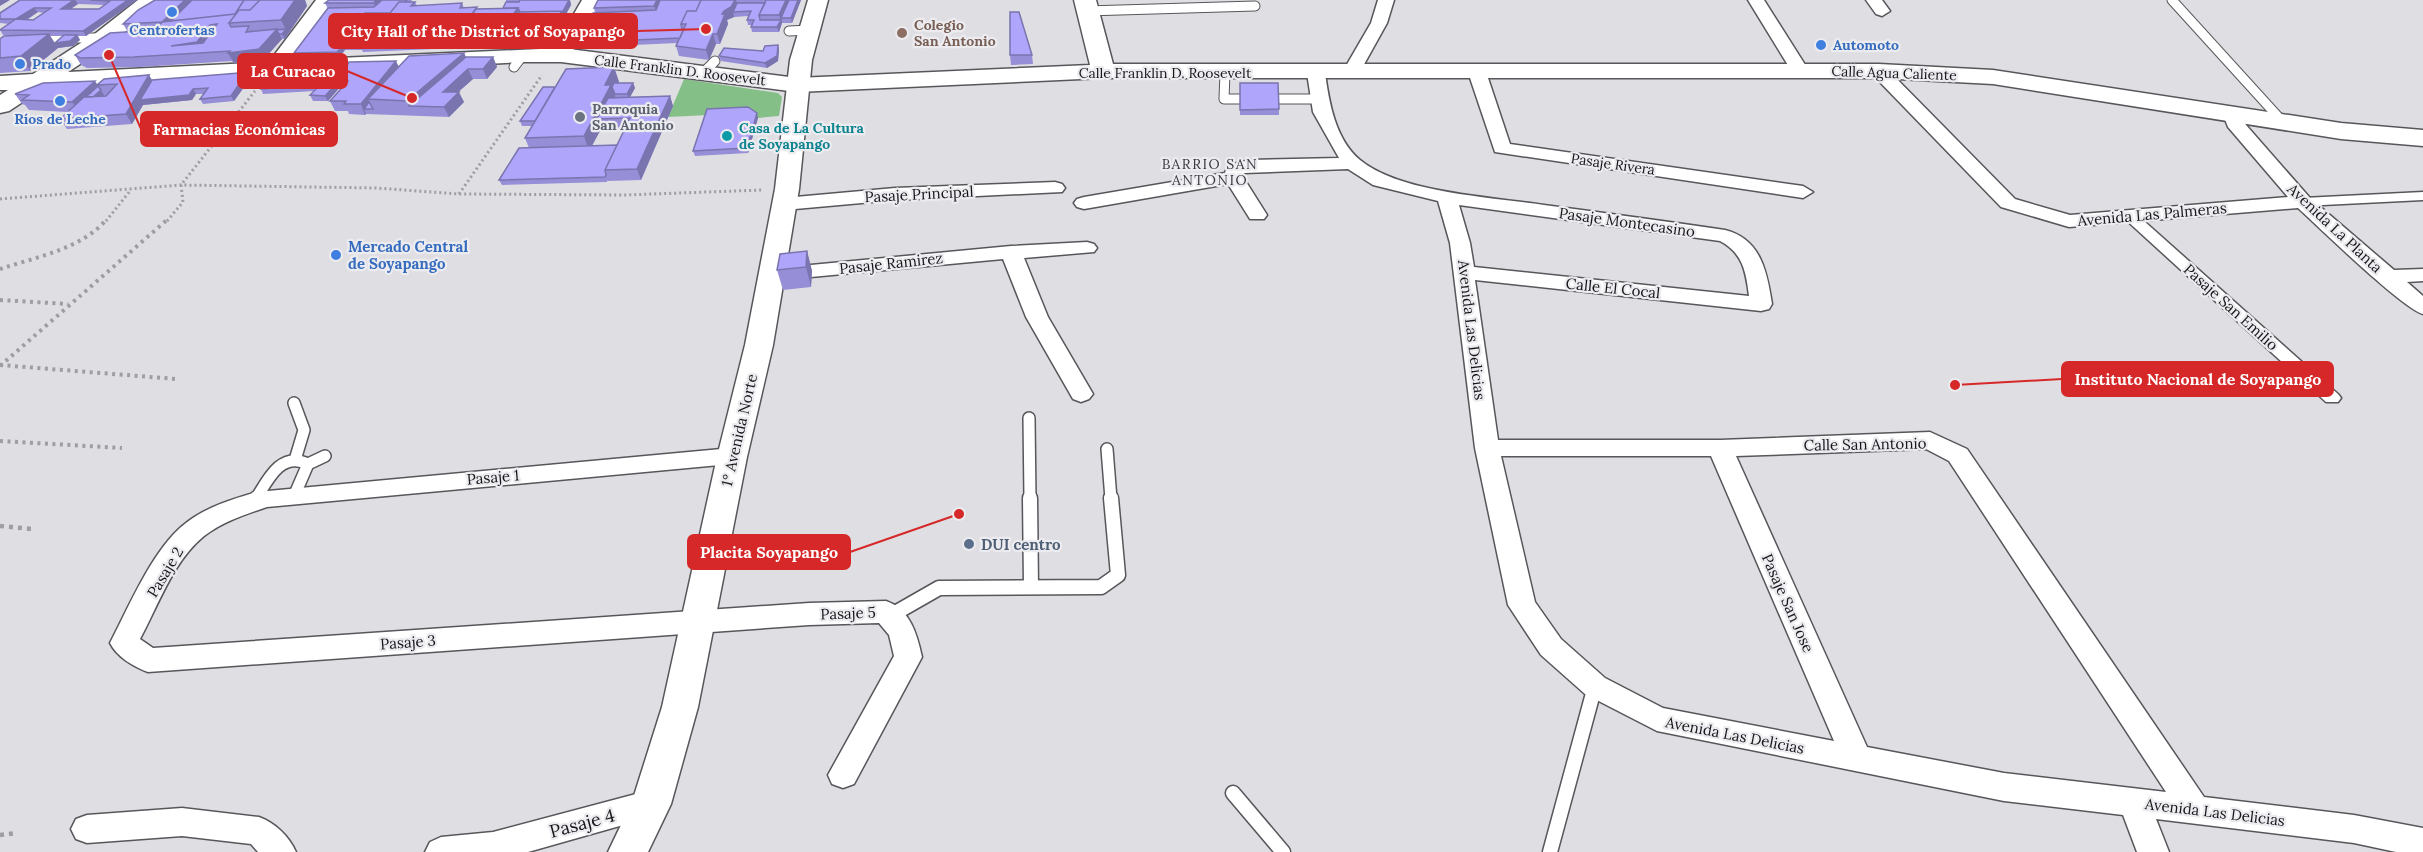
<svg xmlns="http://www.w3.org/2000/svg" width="2423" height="852" font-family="Lora,serif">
  <rect width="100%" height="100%" fill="#dfdfe3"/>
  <path fill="#85bf88" d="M684 79 778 93 782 97 779 116 758 118 749 113 668 117Z"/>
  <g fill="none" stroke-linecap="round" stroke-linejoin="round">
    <defs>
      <path id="service-far2" d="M2172 0 2282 121
        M1086 11 1255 6
        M789 31 810 30
        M36 38H103
        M514 67 523 55
        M1225 72 1224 99H1240
        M703 73 715 61
        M1278 99H1320"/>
      <path id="service-far1" d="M294 403 304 430 295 460
        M1029 418 1030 499
        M1107 449 1111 499
        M308 464 325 456
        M256 499C268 479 281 451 308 464L295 494"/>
      <path id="service" d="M1030 498 1031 587
        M255 502 257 498
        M890 616 939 588 1101 587 1118 575 1111 498
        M1233 793 1283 852
        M1550 852 1595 686"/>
      <path id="pedestrian" d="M2423 192V200L2303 206 2296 202 2303 198Z
        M2130 212 2135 213 2338 394 2341 398 2338 402H2326L2125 219 2123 216Z"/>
      <path id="minor" d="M1378 0H1394L1387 23 1357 77H1345L1342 73 1371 23Z
        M1748 0H1764L1809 71 1806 75H1794Z
        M1866 0H1882L1890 11 1882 16 1876 14Z
        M1879 66 1885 67 2015 199 2070 215 2288 197 2228 127 2223 114 2226 110H2238L2246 125 2310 198 2394 270 2423 269V281L2407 282 2423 296V314C2403 309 2320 228 2298 208L2069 227 2001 207 1873 75 1870 71 1873 67Z
        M1477 67 1486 72 1510 144 1803 186 1813 192 1803 198 1495 152 1468 72Z
        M1316 68 1325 73C1329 102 1335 139 1360 160 1400 193 1492 197 1544 205 1604 213 1665 221 1725 230 1761 239 1767 272 1772 304L1769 309 1761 311 1475 280 1498 440H1720L1930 432 1967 449 2204 797 2354 815 2423 828V852H2396L2354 843 2156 819 2169 852H2137L2123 815 2004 801 1657 731 1585 694 1541 655 1508 605 1475 448 1450 243 1438 201 1373 185 1348 169 1244 173 1243 177 1267 215 1264 219H1250L1228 184 1084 209 1077 207 1074 203 1077 199 1084 197 1225 173 1228 165 1250 160 1339 158 1313 112 1307 73ZM1459 205 1720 241C1743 253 1746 272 1749 296L1474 267 1470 243ZM1926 449 1949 461 2166 792 2004 773 1867 747 1736 456ZM1501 456H1711L1834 741 1663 708 1605 678 1561 639 1535 602Z
        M1055 182 1062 184 1065 188 1062 192 895 200 784 210 777 208 774 204 777 200 784 198 895 188Z
        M1087 242 1094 244 1097 248 1094 252 1024 258 1048 317 1093 394 1089 399 1081 402 1073 399 1026 317 1003 259 779 280 772 278 768 274 772 270 779 268 1011 246Z
        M732 448 741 451 744 457 741 463 267 507C246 514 222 522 204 536 173 561 158 606 140 639L153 648 809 603 886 601C910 609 917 634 922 657L854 784 843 788 832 784 828 775 894 656 889 635 879 623 809 625 148 672C134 667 117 657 110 643 129 607 153 548 186 523 206 507 233 499 257 492Z
        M651 790 662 794 667 804 662 814 528 852H425L430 842 441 837 493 832Z
        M182 808 259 817C275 823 289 836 296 852H258L251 844 182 836 87 843 76 839 71 829 76 819 87 815Z"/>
      <path id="tertiary" d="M582 0H602L568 59H554L550 55Z
        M808 0H828L812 60 799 189 773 345 747 457 698 707 671 804 648 852H608L632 802 662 707 717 457 745 345 775 189 790 60Z"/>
      <path id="secondary" d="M138 0H163L112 43 68 72 269 62 316 0H338L294 60 561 48 797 78 1090 65 1074 0H1096L1113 64H1879L1993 70 2341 123 2423 130V146L2341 139 1993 84 1879 78H1103L797 92 561 62H523L44 88 9 111 0 113V95L8 90H0V76L33 74 96 33Z"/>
    </defs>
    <use href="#service-far2" stroke="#57565a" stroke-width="11"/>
    <use href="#service-far1" stroke="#57565a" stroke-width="14"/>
    <use href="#service" stroke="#57565a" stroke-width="17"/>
    <use href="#pedestrian" stroke="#57565a" stroke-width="3"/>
    <use href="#minor" stroke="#57565a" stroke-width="3"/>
    <use href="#tertiary" stroke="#57565a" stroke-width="3"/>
    <use href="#secondary" stroke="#57565a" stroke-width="3"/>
    <path stroke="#9e9ea1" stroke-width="3" stroke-dasharray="2 3" stroke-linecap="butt" d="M459 194 542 75
      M0 199 181 185 376 188 459 194 625 195 762 190
      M106 221 130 191
      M167 221 183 202 181 185 255 91"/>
    <path stroke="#9e9ea1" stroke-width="4" stroke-dasharray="3 4.5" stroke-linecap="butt" d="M0 269C36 257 82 249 107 219
      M0 300 68 304
      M0 365 176 379
      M0 366 168 219
      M0 441 122 448"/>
    <path stroke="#9e9ea1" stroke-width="4.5" stroke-dasharray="4 5" stroke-linecap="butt" d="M0 526 32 529
      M0 835 17 833"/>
    <use href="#service-far2" stroke="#fff" stroke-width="9"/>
    <use href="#service-far1" stroke="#fff" stroke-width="11"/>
    <use href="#service" stroke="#fff" stroke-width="14"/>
    <use href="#pedestrian" fill="#fff" fill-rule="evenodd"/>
    <use href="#minor" fill="#fff" fill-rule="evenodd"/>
    <use href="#tertiary" fill="#fff" fill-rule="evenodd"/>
    <use href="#secondary" fill="#fff" fill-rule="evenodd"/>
  </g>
  <path fill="#968ed7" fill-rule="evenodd" d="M20 0H137L86 36H78L80 40 73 46 58 48 63 36H50L58 48 30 71 0 73V39L21 35H3L0 30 9 24 0 23V13ZM78 4 104 5 99 9H71ZM38 12 44 13 33 20H27Z
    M155 0H305L307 6 285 39H282L264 59 234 63 232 61 140 67 87 68 81 65 75 55 128 32 123 24Z
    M329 0H412L411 2H415L417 6 462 3 464 8 477 9 503 8 506 2V0H570L571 5 564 18 565 21 554 38 547 42 506 44 505 46 363 52 362 50H345L339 57 297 58 294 53 328 9 325 3Z
    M598 0H801L792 23H782L779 32H752L751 27 752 25H748L747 20 749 16 734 17 727 20 728 24 720 44H716L709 60 679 56 676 46 677 43 591 47 583 42 581 37 595 13 594 8Z
    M778 45 779 50 778 61 767 68 721 61 719 56 763 51Z
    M464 53 466 57H493L497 67 487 79H473L458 92 464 102 449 117 366 114 365 115 349 114 348 111H335L330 101 342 88 341 86 328 101H313L310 95 315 91 263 94 261 89 398 66Z
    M1010 55H1032L1033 64 1011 65Z
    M614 67 619 82 618 83H633L635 88 630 97 670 96 673 106 641 180 608 181V180L607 182 502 185 499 180 529 148 525 138 532 126H522L520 121 555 87ZM601 129H625L617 145 592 146Z
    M244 77 247 83 234 101 203 104 200 99 204 94H196L192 100 143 105 132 124 67 129 60 119 68 112 29 110 25 105 22 104 15 94 152 80Z
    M1240 83 1279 109V115H1240Z
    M758 118 748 153 695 156 693 151Z
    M807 251 812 271 811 287 783 290 777 270Z"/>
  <path fill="#7a74af" d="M0 0H10L0 6Z
    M74 0H75L78 4 64 13 61 9Z
    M128 0H137L86 36 83 31Z
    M185 0H197L229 23 210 25 215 35 193 53 162 22Z
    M295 0H305L307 6 288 34 281 20Z
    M376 0H388L378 12 374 3Z
    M570 0 571 5 564 18 565 21 554 38 547 42 543 33Z
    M657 0H664L657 15 654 6Z
    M735 0H736L738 8 733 12 734 17 727 20 728 24 720 44 717 34 722 14 724 11Z
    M786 0H792L781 18 782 23 779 32 777 27 781 20 779 15Z
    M798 0H801L792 23 791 18Z
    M34 8 38 12 19 24 16 19Z
    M518 8 523 22 502 35 506 44 505 46 499 32Z
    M277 29 282 39 264 59 234 63 228 53Z
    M286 29 288 34 285 39 282 34Z
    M49 34 58 48 30 71 21 56Z
    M713 34 716 44 709 60 706 50Z
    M77 35 80 40 73 46 58 48 55 43Z
    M778 45 779 50 778 61 767 68 765 63Z
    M343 46 345 50 339 57 337 52Z
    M464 53 470 67 409 106 407 101Z
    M493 57 497 67 487 79 483 69Z
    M396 61 401 71 368 99 372 107 364 109 366 114 365 115 361 104Z
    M614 67 619 82 614 92 616 100 597 119 601 129 589 151 584 136 605 85Z
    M468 69 473 79 447 102 443 92Z
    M149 75 155 85 193 89 196 94 192 100 143 105 132 124 126 114Z
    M244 77 247 83 234 101 231 96Z
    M95 81 104 95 86 112 76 107 72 102Z
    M338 81 341 86 328 101 325 96Z
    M633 83 635 88 629 99 627 94Z
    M459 92 464 102 449 117 444 107Z
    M670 96 673 106 641 180 637 169Z
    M757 113 758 118 748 153 747 148Z
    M807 251 812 271 811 287 806 267Z"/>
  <path fill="#afa5fa" stroke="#7a74af" stroke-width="1.5" fill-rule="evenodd" d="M20 0H74L61 9H99L110 1 90 0H128L83 31 0 30 16 19 33 20 51 8H34L16 19H0V13Z
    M155 0H185L162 22 123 24 138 10Z
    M192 0H244L235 14 171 21Z
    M244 0H260L250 10H239L229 23 231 27 249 26 246 32 277 29 259 49 228 53 230 51 134 57 80 58 75 55 110 33 156 30 162 22 235 14ZM217 24 203 43 171 46 197 42 210 25Z
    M260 0H295L281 20 229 23 239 10H250Z
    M329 0H376L374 3H325Z
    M382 0H407L405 2H399L390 13H365L340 41 343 46 337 52 294 53 328 8 374 7Z
    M520 0H569L562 13V11L520 12 518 8H503L506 2H519Z
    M598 0H657L654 6 594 8Z
    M660 0H701L696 11H687L681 24 682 29H684L680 38 590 42 581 37 593 13 656 10Z
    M701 0H735L731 7 724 11 722 14H725L717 34H713L706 50 676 46 686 24H681L687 11H696Z
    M766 0H786L779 15H759Z
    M789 0H798L791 18H781Z
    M399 2H415L411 6 462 3 460 8 477 7 458 33 460 38 358 43 361 40 340 41 365 13H390Z
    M737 3H765L759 15 760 20H781L777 27H751L754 20H747L751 11 733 12Z
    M518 8 499 32 458 33 476 9Z
    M562 11 550 28 543 33 502 35 520 12Z
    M1010 12H1019L1032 55H1010Z
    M286 29 282 34H279L277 30Z
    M49 34 21 56 0 58V39L4 36Z
    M64 35H77L70 41 55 43Z
    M778 45 777 56 765 63 719 56 724 48 763 51 765 46Z
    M464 53 407 101 368 99 409 56Z
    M466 57H493L483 69H468L443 92H459L444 107 409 106Z
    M396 61 361 104H344L346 101H330L348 81 338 80 349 62Z
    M346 67 338 80 339 81 325 96 310 95 320 85 261 89 274 71Z
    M614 67 605 85H611L584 136 525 138 566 69Z
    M239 73 244 77 231 96 200 99 208 88 193 89 189 95 140 100 152 80Z
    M149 75 126 114 60 119 84 97 106 96 117 84 97 85 104 79Z
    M95 81 72 102 22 100 29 95 15 94 43 83Z
    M614 83H633L627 94H615L612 87Z
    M1240 83H1278L1279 109 1240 110Z
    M98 86 101 90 93 97H86Z
    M543 87H555L535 121H520Z
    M670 96 637 169 605 170 630 118 597 119 608 98Z
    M369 102 373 109H364Z
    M748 107 757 113 747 148 693 151 707 109Z
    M617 145 605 170 606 175 605 177 499 180 519 148Z
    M807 251 806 267 777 270 780 254Z"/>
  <g fill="#3f7fe0" stroke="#ececf0" stroke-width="2">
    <circle cx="172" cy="12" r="6"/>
    <circle cx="1821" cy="45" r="6"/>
    <circle cx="20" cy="64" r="6"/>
    <circle cx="60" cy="101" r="6"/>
    <circle cx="336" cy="255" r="6"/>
  </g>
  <circle fill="#8d6e63" stroke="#ececf0" stroke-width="2" cx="902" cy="33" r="6"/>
  <circle fill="#6b7280" stroke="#ececf0" stroke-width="2" cx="580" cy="117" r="6"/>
  <circle fill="#0f9aa8" stroke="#ececf0" stroke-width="2" cx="727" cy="136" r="6"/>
  <circle fill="#5c6f8a" stroke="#ececf0" stroke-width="2" cx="969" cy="544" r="6"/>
  <g text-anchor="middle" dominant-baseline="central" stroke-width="4.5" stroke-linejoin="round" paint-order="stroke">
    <g font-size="14" font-weight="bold" fill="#785e54" stroke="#ececf0" text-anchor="start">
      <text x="914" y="25">Colegio<tspan x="914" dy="16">San Antonio</tspan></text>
    </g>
    <g font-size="14" font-weight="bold" fill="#366cbe" stroke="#ececf0">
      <text x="172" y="30">Centrofertas</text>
      <text x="1833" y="45" text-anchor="start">Automoto</text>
      <text x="32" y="64" text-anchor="start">Prado</text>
      <text x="60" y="119">Ríos de Leche</text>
    </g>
    <g font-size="14" fill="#171719" stroke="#ececf0">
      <text transform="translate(680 70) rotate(7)">Calle Franklin D. Roosevelt</text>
      <text x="1165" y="73">Calle Franklin D. Roosevelt</text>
      <text transform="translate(1894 73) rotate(2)">Calle Agua Caliente</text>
      <text transform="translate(1613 164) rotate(8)">Pasaje Rivera</text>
    </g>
    <g font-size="14" font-weight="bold" fill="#5b616d" stroke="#ececf0" text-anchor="start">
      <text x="592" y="109">Parroquia<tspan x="592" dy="16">San Antonio</tspan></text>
    </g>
    <g font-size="14" font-weight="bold" fill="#0d838f" stroke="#ececf0" text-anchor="start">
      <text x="739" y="128">Casa de La Cultura<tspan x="739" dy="16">de Soyapango</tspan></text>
    </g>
    <g font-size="14" letter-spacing="1.5" fill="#39393d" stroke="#ececf0">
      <text x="1210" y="164">BARRIO SAN<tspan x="1210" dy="16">ANTONIO</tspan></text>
    </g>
    <g font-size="15" fill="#171719" stroke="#ececf0">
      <text transform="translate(919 194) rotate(-3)">Pasaje Principal</text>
      <text transform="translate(2152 214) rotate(-5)">Avenida Las Palmeras</text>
      <text transform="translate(1627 222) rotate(8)">Pasaje Montecasino</text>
      <text transform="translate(2335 228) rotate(43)">Avenida La Planta</text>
      <text transform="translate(891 263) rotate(-6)">Pasaje Ramirez</text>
      <text transform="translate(1613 288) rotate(6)">Calle El Cocal</text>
      <text transform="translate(2231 307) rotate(42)">Pasaje San Emilio</text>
      <text transform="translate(1472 330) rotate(83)">Avenida Las Delicias</text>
      <text transform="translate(739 430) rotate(-77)">1° Avenida Norte</text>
      <text transform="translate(1865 444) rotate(-1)">Calle San Antonio</text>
      <text transform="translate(493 477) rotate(-5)">Pasaje 1</text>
      <text transform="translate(165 572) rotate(-59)">Pasaje 2</text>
      <text transform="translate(1788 603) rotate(66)">Pasaje San Jose</text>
      <text transform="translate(848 613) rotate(-2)">Pasaje 5</text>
      <text transform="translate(408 642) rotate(-4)">Pasaje 3</text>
      <text transform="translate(1735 735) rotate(11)">Avenida Las Delicias</text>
      <text transform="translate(2215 812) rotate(7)">Avenida Las Delicias</text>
    </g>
    <g font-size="15" font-weight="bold" fill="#366cbe" stroke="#ececf0" text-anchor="start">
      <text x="348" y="246">Mercado Central<tspan x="348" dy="17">de Soyapango</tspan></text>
    </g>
    <g font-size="15" font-weight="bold" fill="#4e5e75" stroke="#ececf0" text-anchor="start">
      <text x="981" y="544">DUI centro</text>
    </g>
    <g font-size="18" fill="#171719" stroke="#ececf0">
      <text transform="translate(582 823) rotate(-15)">Pasaje 4</text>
    </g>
  </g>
  <path fill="none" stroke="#d62828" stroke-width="2" d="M706 29L637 31M412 98L347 71M109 55L141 129M1955 385L2062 379M959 514L850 552"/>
  <g fill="#d62828" stroke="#ececf0" stroke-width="2">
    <circle cx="706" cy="29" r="6"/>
    <circle cx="412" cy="98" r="6"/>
    <circle cx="109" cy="55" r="6"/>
    <circle cx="1955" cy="385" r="6"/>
    <circle cx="959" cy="514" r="6"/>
  </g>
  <g fill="#d62828" stroke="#d62828" stroke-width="2">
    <rect x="329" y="14" width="308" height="34" rx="6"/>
    <rect x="238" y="54" width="109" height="34" rx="6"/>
    <rect x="141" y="112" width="196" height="34" rx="6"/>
    <rect x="2062" y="362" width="271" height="34" rx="6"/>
    <rect x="688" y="535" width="162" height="34" rx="6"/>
  </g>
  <g font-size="16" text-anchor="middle" font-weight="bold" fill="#fff">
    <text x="483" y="37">City Hall of the District of Soyapango</text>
    <text x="293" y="77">La Curacao</text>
    <text x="239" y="135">Farmacias Económicas</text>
    <text x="2198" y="385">Instituto Nacional de Soyapango</text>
    <text x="769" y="558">Placita Soyapango</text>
  </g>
</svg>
